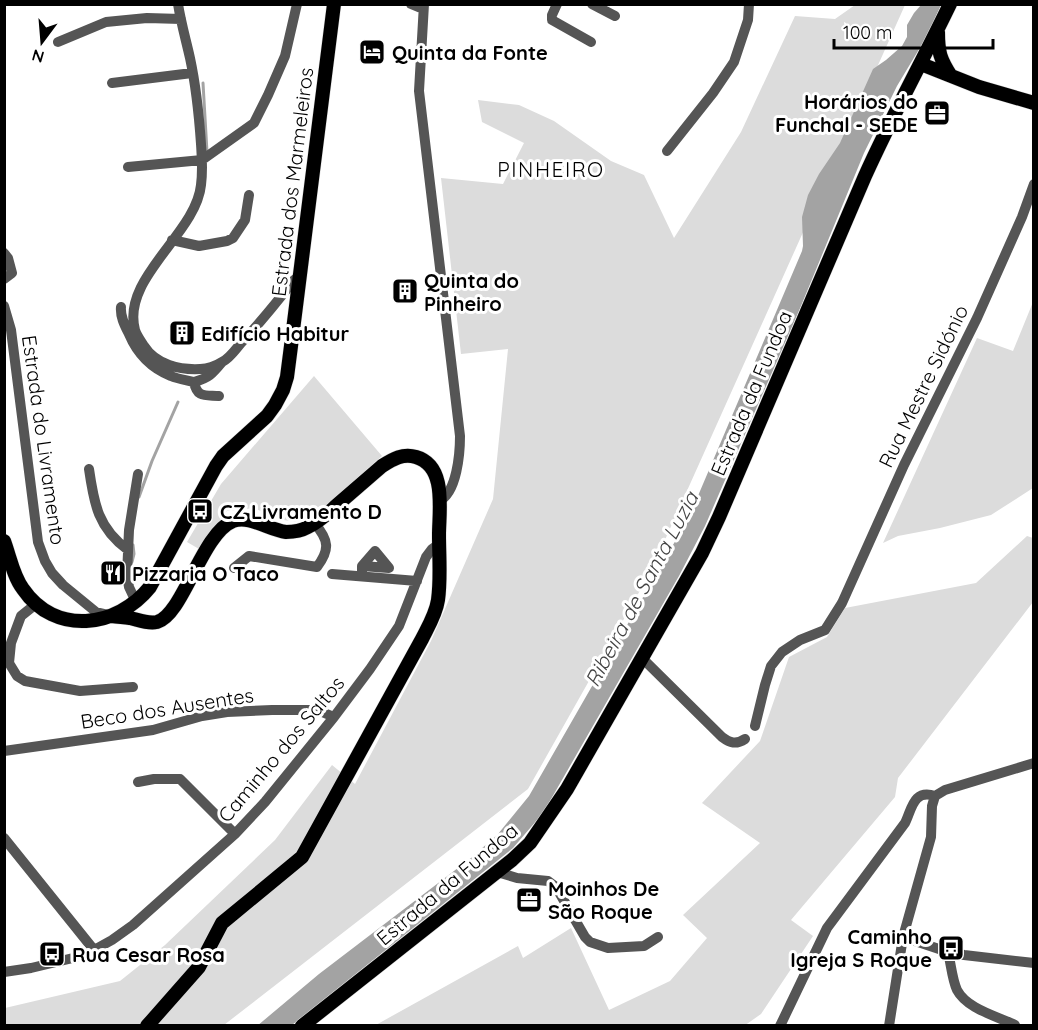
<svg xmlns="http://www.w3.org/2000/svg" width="1038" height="1030" font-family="Quicksand,sans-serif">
  <rect width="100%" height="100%" fill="#fff"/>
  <path fill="#dcdcdc" d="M855 5H905L651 571 528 789 224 1025 5 1026V1008L120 981 165 945 275 840 332 765 355 784 431 641 493 499 508 349 461 354 441 178 503 184 524 143 482 122 478 100 519 105 554 121 611 161 644 175 674 238 741 132 795 16 835 19Z
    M1033 302V488L991 515 940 528 898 536 883 543 977 338 1013 351Z
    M314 376 382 456 313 517 296 522 278 519 254 508 227 511 199 549 187 542 221 484Z
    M1027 536 1033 538V602L898 778 895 797 791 920 813 936 761 1014 744 1026H374L518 946 523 958 571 928 609 1010 670 981 707 938 683 915 760 843 702 803 760 741 789 657 827 637 845 608 976 583Z"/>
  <path fill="#a3a3a3" d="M921 5H941L927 36 897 86 864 153 801 306 705 526 679 576 543 813 513 848 292 1025 257 1026 319 974 471 858 498 834 529 796 689 517 802 251 803 246 802 217 808 195 819 174 840 143 873 69 886 60 902 46 907 37V25L914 13Z"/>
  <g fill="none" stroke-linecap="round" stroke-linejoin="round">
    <path stroke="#a3a3a3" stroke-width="3" d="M203 83 207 152
      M139 497 152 461 178 402
      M132 562 134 554 133 545"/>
    <defs>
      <path id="major" d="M938 32C938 52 940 59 951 76
        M921 64 979 87 1034 103
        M4 541C10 557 13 576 23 589 55 636 117 628 150 587L216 466 223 456 267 416 275 405 283 390 287 377 291 346 334 4
        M112 616C118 617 124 617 130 618 139 620 147 624 157 622 183 615 202 533 233 521 250 515 269 530 286 532 294 532 301 531 308 527 319 522 328 513 337 505 352 492 367 479 382 466 393 459 403 453 416 457 447 466 439 510 439 535 439 557 441 579 438 600 436 614 428 627 422 639L302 857 222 923 199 967 147 1026
        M302 1026 512 860 530 843 567 789 702 553 719 517 865 176C891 118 922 62 950 4"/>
    </defs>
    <use href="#major" stroke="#dbdbdb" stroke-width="15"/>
    <path stroke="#555" stroke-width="10" d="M178 4C181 23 186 40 190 58 196 86 199 115 201 144 202 159 203 170 201 185 196 234 121 278 135 330 137 336 141 341 144 346 156 365 180 370 200 369 207 369 216 366 222 362 230 358 235 350 241 343 260 323 277 302 294 280L301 275
      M411 4 423 9
      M424 4 419 91 460 436C460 453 457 493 439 501
      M557 4 552 15V20L591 42
      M592 4 615 16
      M58 42 106 22 147 18 181 19
      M112 83 192 73
      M667 151 713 93 734 62 748 20 749 4
      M128 167 202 160 254 123 268 95 285 56 297 4
      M172 240 199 246 227 241 233 238 245 220 249 195
      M4 253 8 258 12 273 4 279
      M4 306 11 330 38 542 45 561 52 573 63 585 96 612 109 615
      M121 307C120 317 125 326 129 334 137 353 151 368 171 376 178 379 186 380 194 382 197 398 205 395 219 396
      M194 382C209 378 212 374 222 362
      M89 469C94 504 98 528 128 550
      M234 568 249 556 317 567C330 550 329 540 315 524
      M332 574 417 581
      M362 576V566L375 551 389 568 362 566
      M136 602 129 587 127 575 129 530 138 474
      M36 604 21 616 11 643 9 663 17 676 25 681 80 691 133 687
      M642 658 722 737C730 743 736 745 745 739
      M755 726 765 685 771 666 782 652 800 640 825 630 842 603 904 465 977 318 1022 217 1034 184
      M4 751 153 730 202 716 227 712 272 710H308L322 712 334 717
      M138 782 154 779H180L235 834
      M4 838 94 950
      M497 872 517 878 548 881 556 887 585 937 590 942 608 948 644 946 658 937
      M903 937 948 952 964 955 1034 963
      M948 952C951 964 952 979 957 990 967 1009 997 1016 1015 1025
      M4 972 31 968 73 958 94 950 112 940 133 925 235 834 265 802 334 717 370 669 399 626 426 557 432 549 439 544
      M780 1026 827 928 905 823C912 809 913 789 935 796
      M889 1026 903 937 931 837 932 806 935 796 945 790 1034 763"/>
    <use href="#major" stroke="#000" stroke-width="14"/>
  </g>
  <defs>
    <symbol id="hotel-square" viewBox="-11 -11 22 22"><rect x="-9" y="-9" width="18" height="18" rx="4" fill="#000" stroke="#fff"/><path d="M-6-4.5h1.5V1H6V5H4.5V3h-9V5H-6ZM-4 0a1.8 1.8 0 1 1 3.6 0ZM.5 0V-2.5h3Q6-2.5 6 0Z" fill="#fff"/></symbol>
    <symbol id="office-square" viewBox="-11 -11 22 22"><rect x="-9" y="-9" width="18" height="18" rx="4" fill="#000" stroke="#fff"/><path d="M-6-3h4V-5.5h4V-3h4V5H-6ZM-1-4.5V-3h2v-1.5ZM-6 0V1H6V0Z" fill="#fff"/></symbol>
    <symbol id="building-square" viewBox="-11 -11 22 22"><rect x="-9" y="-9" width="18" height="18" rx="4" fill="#000" stroke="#fff"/><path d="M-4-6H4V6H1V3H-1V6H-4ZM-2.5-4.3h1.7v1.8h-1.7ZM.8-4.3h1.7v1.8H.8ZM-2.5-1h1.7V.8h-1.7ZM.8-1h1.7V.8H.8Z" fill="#fff"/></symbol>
    <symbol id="bus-square" viewBox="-11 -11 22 22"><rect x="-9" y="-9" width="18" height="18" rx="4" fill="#000" stroke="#fff"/><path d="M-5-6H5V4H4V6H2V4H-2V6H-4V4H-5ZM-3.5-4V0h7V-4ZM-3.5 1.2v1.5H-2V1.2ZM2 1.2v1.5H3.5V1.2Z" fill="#fff"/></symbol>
    <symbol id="restaurant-square" viewBox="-11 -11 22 22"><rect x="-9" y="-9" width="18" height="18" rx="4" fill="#000" stroke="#fff"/><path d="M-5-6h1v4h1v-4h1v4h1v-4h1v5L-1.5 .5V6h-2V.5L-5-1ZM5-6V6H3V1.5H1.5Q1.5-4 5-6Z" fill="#fff"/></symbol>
  </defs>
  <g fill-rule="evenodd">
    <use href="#hotel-square" x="357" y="37" width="30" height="30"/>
    <use href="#office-square" x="922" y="98" width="30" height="30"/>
    <use href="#building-square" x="390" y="276" width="30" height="30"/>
    <use href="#building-square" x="167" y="318" width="30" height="30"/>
    <use href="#bus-square" x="185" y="496" width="30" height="30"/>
    <use href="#restaurant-square" x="98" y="558" width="30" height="30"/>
    <use href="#office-square" x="514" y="885" width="30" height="30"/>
    <use href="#bus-square" x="936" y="933" width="30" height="30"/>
    <use href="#bus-square" x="37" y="939" width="30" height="30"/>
  </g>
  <g text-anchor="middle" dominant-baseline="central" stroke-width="6" stroke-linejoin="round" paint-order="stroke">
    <g font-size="20" font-weight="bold" fill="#000" stroke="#fff" text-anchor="start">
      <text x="392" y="52">Quinta da Fonte</text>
      <text x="918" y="101" text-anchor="end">Horários do<tspan x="918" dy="23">Funchal - SEDE</tspan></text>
      <text x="424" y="280">Quinta do<tspan x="424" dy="23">Pinheiro</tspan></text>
      <text x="201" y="333">Edifício Habitur</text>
      <text x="220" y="511">CZ Livramento D</text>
      <text x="132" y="573">Pizzaria O Taco</text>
      <text x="548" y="888">Moinhos De<tspan x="548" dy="23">São Roque</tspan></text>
      <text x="932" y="936" text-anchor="end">Caminho<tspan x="932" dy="23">Igreja S Roque</tspan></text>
      <text x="72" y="954">Rua Cesar Rosa</text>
    </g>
    <g font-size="20" fill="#000" stroke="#fff">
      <text transform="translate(292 182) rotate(-83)">Estrada dos Marmeleiros</text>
      <text transform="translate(923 386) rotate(-64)">Rua Mestre Sidónio</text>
      <text transform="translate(751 393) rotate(-67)">Estrada da Fundoa</text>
      <text transform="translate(44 440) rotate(82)">Estrada do Livramento</text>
      <text transform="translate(167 708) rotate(-9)">Beco dos Ausentes</text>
      <text transform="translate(281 749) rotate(-50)">Caminho dos Saltos</text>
      <text transform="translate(447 884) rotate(-40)">Estrada da Fundoa</text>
    </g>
    <g font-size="21" letter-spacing="1.5" fill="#000" stroke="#fff">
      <text x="551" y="169">PINHEIRO</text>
    </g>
    <g font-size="21" font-style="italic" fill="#444" stroke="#fff">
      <text transform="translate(641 589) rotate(-62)">Ribeira de Santa Luzia</text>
    </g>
  </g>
  <rect width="1038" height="1030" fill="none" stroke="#000000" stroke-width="12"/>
  <g transform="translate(42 42) rotate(196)" stroke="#ffffff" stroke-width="4.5" paint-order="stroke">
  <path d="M0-4.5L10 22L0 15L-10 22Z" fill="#000000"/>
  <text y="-9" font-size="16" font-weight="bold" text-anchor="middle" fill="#000000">N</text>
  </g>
  <path d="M834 39v9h159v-9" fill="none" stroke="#000000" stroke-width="3"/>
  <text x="843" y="39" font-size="18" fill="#000000" stroke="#ffffff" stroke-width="4.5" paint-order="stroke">100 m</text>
</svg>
